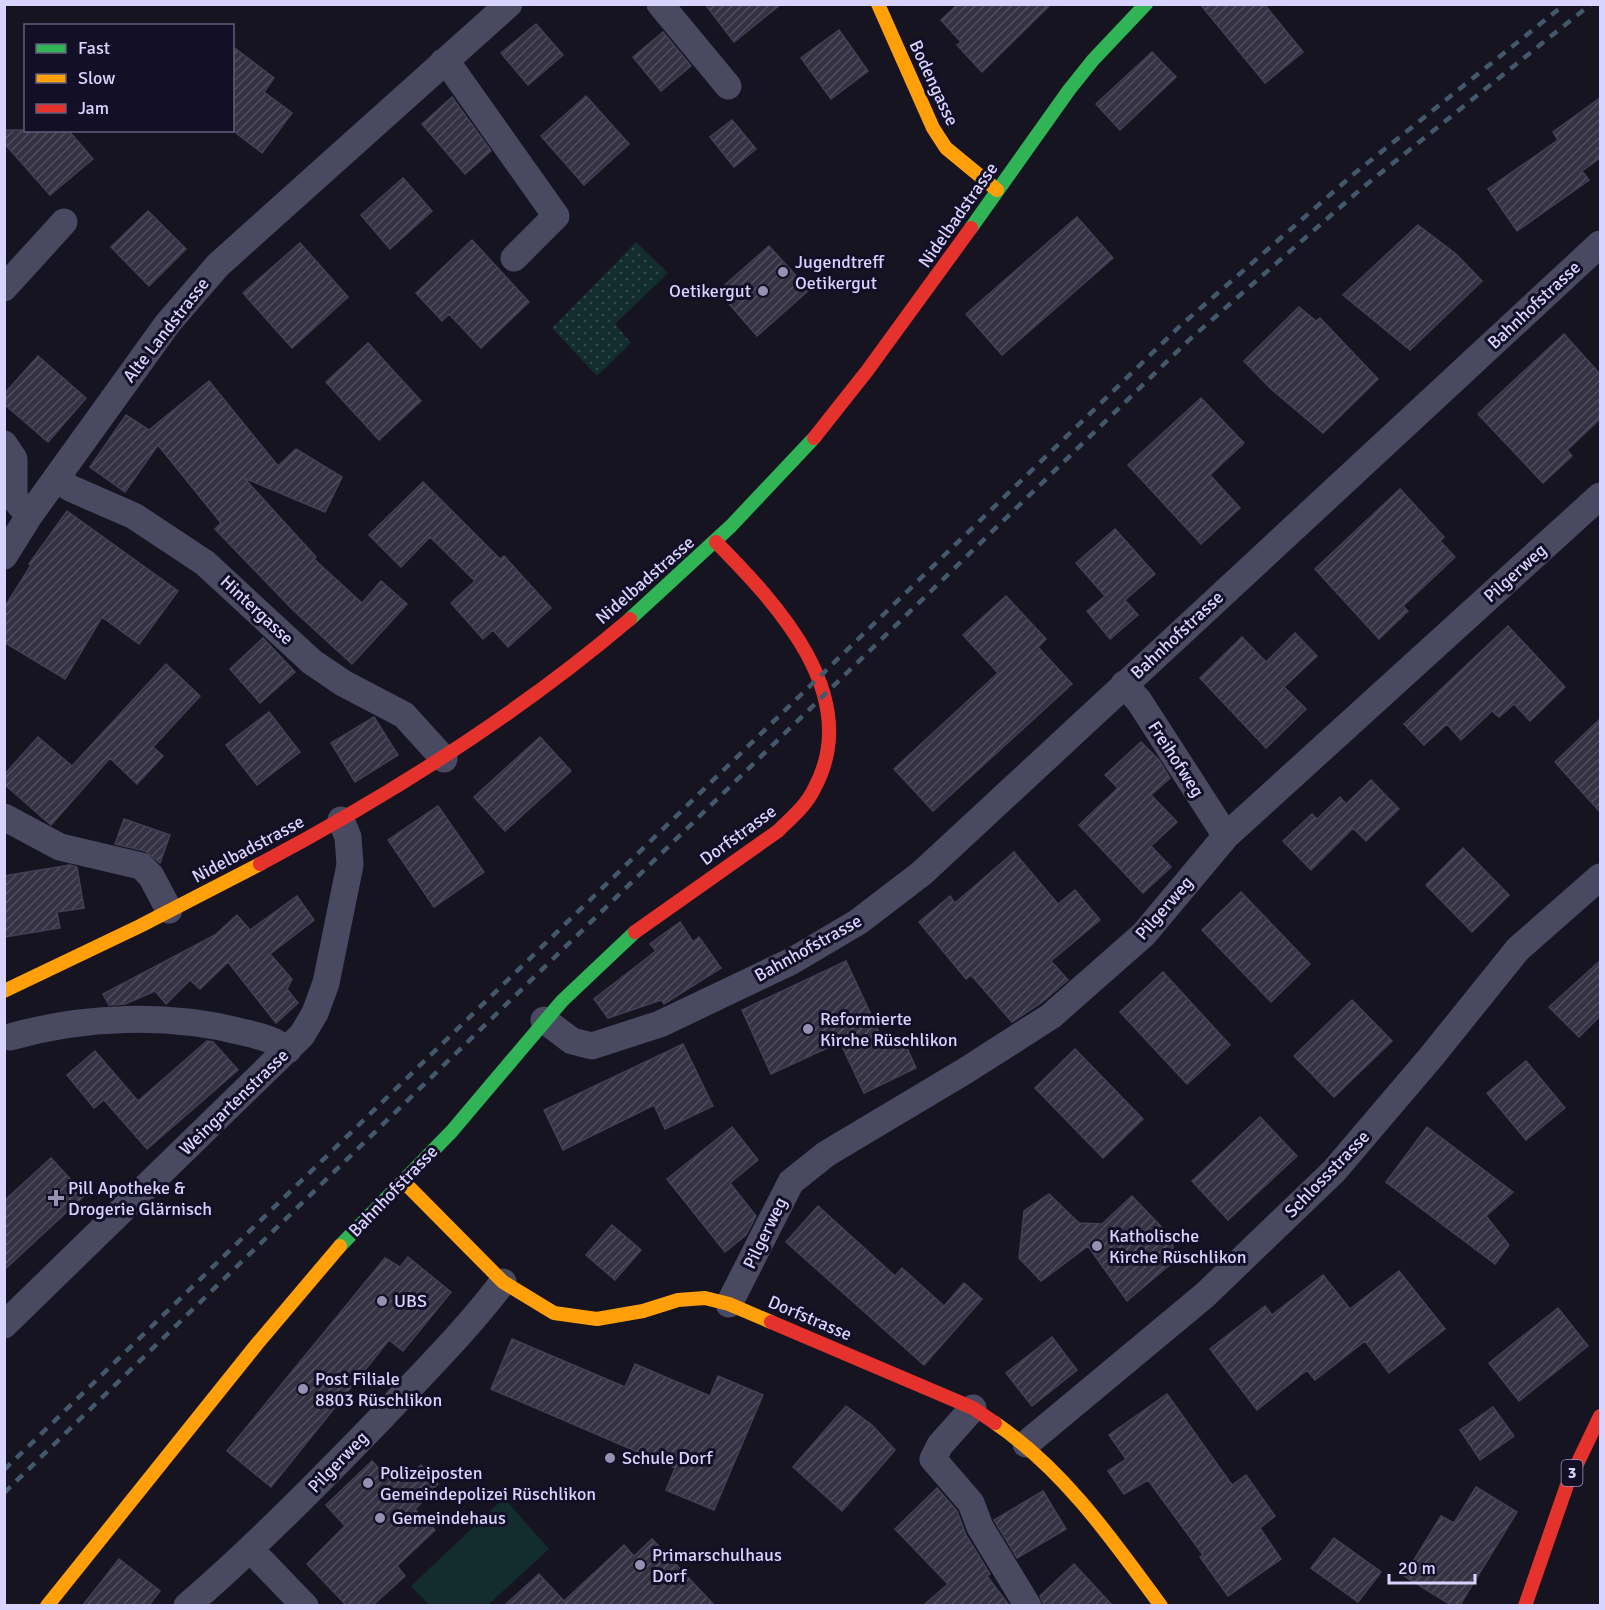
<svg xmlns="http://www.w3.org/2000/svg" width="1605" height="1610" font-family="Signika,sans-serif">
  <defs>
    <pattern id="grass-dots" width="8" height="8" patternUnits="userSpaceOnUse" patternTransform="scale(1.5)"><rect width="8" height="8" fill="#132c2d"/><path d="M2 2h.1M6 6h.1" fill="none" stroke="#354a4c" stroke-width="1.8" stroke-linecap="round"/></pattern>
    <pattern id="building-hatch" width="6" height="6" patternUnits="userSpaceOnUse" patternTransform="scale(1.5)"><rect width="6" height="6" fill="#343243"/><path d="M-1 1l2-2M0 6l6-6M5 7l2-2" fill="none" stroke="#514f5f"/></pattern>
  </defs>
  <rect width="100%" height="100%" fill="#161421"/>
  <path fill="url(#grass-dots)" d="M636 242 668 273 615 324 631 343 597 376 552 328Z"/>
  <path fill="#132c2d" d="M504 1498 549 1549 488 1605H429L411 1586Z"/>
  <path fill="url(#building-hatch)" stroke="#433f54" stroke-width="1.5" d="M705 4H781L734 42Z
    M958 4H1051L982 72 957 45 961 42 941 20Z
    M1200 4H1264L1303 52 1265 83Z
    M536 24 563 55 528 85 501 53Z
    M839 30 868 71 831 99 801 58Z
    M663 32 691 66 661 91 633 57Z
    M232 46 274 78 264 92 292 113 262 153 232 130Z
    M1152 52 1176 77 1120 130 1096 104Z
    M586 96 629 144 584 185 541 136Z
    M452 97 491 151 465 174 422 124Z
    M1600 98V158L1582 171 1589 180 1517 231 1488 189 1558 140 1553 132Z
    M732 120 756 149 734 167 710 137Z
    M4 130H68L93 159 50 195 4 143Z
    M403 178 432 211 390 249 361 215Z
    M148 211 186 249 149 286 111 247Z
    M1077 217 1113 258 1002 355 966 314Z
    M1418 225 1456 254 1482 281 1410 350 1343 295Z
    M472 240 529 302 481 348 449 314 442 321 416 293Z
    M300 243 348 297 292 348 243 293Z
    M769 246 809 290 757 336 718 291Z
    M1299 307 1316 321 1320 318 1378 379 1323 433 1270 388 1244 361Z
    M1564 334 1600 374V419L1567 450 1572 456 1543 483 1478 414Z
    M368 343 421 401 379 440 326 382Z
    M38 356 86 398 48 442 4 404V394Z
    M209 381 278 466 296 449 342 477 325 512 244 478 316 557 314 559 362 603 381 581 407 604 352 664 293 610 215 529 221 523 158 445 125 492 90 467 126 415 149 430Z
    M1201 398 1244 443 1210 475 1240 508 1201 544 1128 465Z
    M423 482 500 559 504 556 551 608 508 647 493 630 483 639 451 603 475 581 430 537 401 567 369 535Z
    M1400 489 1444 537 1440 541 1455 557 1403 606 1408 611 1379 639 1315 569Z
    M67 511 178 591 139 644 102 617 65 679 4 642V608L31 565 29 564Z
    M1115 529 1155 574 1125 600 1138 615 1110 639 1087 611 1105 596 1076 563Z
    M1006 596 1046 639 1038 647 1072 684 933 811 894 769 998 673 963 635Z
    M1508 626 1565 687 1530 721 1514 704 1499 717 1492 711 1461 740 1447 724 1424 745 1404 724Z
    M1295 633 1317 656 1284 687 1306 709 1266 748 1200 678 1242 637 1266 662Z
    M263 638 295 672 260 703 230 669Z
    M166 664 200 696 153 747 163 756 137 784 110 758 51 825 4 784V775L38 737 72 766Z
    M269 712 300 752 257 785 226 745Z
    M374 717 398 755 355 782 331 743Z
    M1600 719V812L1555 762Z
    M540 737 571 771 505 831 474 797Z
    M1141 742 1159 760 1170 778 1151 795 1177 822 1151 846 1171 867 1143 893 1079 825 1118 788 1105 775Z
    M1371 780 1399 809 1366 841 1353 828 1311 870 1283 841 1312 814 1317 819 1340 797 1346 804Z
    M438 806 484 872 434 907 388 840Z
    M124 819 170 835 160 863 145 851 115 844Z
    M1463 848 1509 895 1472 932 1426 885Z
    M1014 852 1058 904 1075 890 1100 920 1051 961 1068 980 1041 1003 1012 1022 971 975 966 979 919 922 950 896 955 903Z
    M70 865 77 867 84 908 57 912 60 928 4 937V876Z
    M1241 892 1310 964 1271 1002 1202 930Z
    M297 896 314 920 270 954 292 979 287 989 298 1003 276 1023 228 962 200 989 190 980 166 1004 155 991 125 1004 109 1005 103 994 215 935 237 915 250 930Z
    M680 922 693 942 699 937 721 968 664 1004 661 1000 608 1018 594 999 656 951 650 944Z
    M846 961 886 1047 903 1039 916 1068 864 1093 840 1042 771 1074 742 1010Z
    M1600 961V1016L1579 1037 1549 1007Z
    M1163 972 1230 1045 1187 1084 1120 1012Z
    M1352 1000 1392 1041 1334 1097 1294 1056Z
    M207 1041 213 1042 238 1070 147 1149 104 1100 94 1108 67 1075 95 1051 138 1101Z
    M683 1044 713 1106 665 1129 654 1105 563 1150 544 1110Z
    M1075 1049 1143 1119 1103 1158 1035 1088Z
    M1526 1061 1565 1108 1526 1140 1487 1093Z
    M1260 1117 1297 1156 1228 1220 1192 1181Z
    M732 1127 758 1160 730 1183 756 1216 746 1235 725 1252 667 1179Z
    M1427 1127 1513 1192 1486 1216 1509 1245 1495 1264 1386 1182Z
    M51 1158 85 1195 4 1270V1201Z
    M1049 1194 1079 1223 1102 1224 1132 1196 1173 1239V1262L1127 1301 1088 1246 1041 1281 1019 1258 1024 1211Z
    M818 1206 895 1276 902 1268 944 1306 964 1283 982 1299 924 1365 786 1242Z
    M612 1225 641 1250 615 1280 586 1255Z
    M408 1257 451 1292 403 1351 389 1340 271 1487 227 1451 385 1258 400 1267Z
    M1399 1271 1445 1329 1389 1373 1365 1341 1315 1380 1307 1370 1257 1410 1210 1349 1265 1306 1272 1315 1323 1275 1350 1309Z
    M1558 1308 1588 1346 1519 1401 1489 1363Z
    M1052 1337 1077 1370 1032 1406 1006 1373Z
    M512 1339 625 1387 635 1364 710 1396 718 1376 763 1395 714 1510 666 1490 675 1468 491 1389Z
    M1167 1394 1232 1485 1246 1475 1275 1516 1260 1528 1281 1559 1228 1596 1200 1557 1203 1555 1148 1480 1124 1494 1108 1471 1126 1459 1109 1435Z
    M846 1406 872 1425 895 1450 842 1511 793 1467Z
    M1493 1407 1514 1436 1480 1460 1460 1430Z
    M372 1461 391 1482 397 1476 403 1482 421 1465 438 1484 420 1500 422 1502 415 1509 435 1530 397 1566 405 1576 373 1605H346L307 1564 345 1526 326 1505Z
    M1476 1487 1517 1512 1460 1605H1451L1404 1576 1441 1516 1454 1523Z
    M937 1488 957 1511 966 1535 990 1574 987 1576 1009 1605H924L948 1584 895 1529Z
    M1043 1491 1066 1529 1017 1558 994 1520Z
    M1334 1538 1381 1572 1358 1602 1311 1568Z
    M652 1539 714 1605H505L539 1574 564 1601 624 1545 634 1556Z
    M119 1559 160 1591 149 1605H83Z
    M1074 1564 1112 1605H1044L1040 1596Z"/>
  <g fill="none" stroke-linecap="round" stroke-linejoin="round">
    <path stroke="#4a4962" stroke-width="27" d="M660 4 728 86
      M443 62 454 72 556 216 514 258
      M4 288 64 222
      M4 444 14 459V498L29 516
      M58 479 70 488 134 516 205 563 312 662 343 683 404 715 444 759
      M4 556 29 516 168 323 218 265 509 4
      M1124 684 1139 701 1226 836
      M4 817 60 847 141 866 151 876 169 910
      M544 1020 572 1041 592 1046 660 1024 792 961 858 922 922 873 1600 244
      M10 1037C84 1016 168 1013 242 1032 259 1036 274 1039 288 1050
      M729 1304 791 1182 826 1154 965 1071 1051 1016 1144 934 1226 836 1600 496
      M4 1325 302 1035 315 1013 326 983 350 865 348 837 341 820
      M973 1408 940 1445 933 1459 971 1503 980 1527 1028 1606
      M1026 1444 1205 1295 1334 1171 1431 1057 1518 949 1600 877
      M251 1550 305 1606
      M187 1606C255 1547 318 1483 381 1418 423 1373 466 1331 503 1282"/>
    <path stroke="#30b455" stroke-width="14" d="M971 228 1069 90 1093 60 1146 4
      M630 619 731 526 814 438
      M340 1246 452 1131 562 1001 635 932"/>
    <path stroke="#ff9f0a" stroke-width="14" d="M878 4 933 128 946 148 997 190
      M4 991 140 926 260 864
      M403 1181 503 1282 554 1313 597 1319 643 1311 678 1300 705 1298 729 1304 771 1322
      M995 1423C1064 1470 1112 1539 1161 1606
      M47 1606 257 1344 340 1246"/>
    <path stroke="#e5322d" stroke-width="14" d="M814 438 867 371 971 228
      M260 864C392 794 516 716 630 619
      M635 932 778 831C791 818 806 806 814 789 865 696 776 603 716 542
      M771 1322 973 1408 995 1423
      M1525 1606 1567 1485 1600 1416"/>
    <path stroke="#43596b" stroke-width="4.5" stroke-dasharray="9 8" stroke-linecap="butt" d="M4 1470 1179 327 1355 173 1565 4
      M4 1493 1190 339 1362 188 1591 4"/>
  </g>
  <g fill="#9591b1" stroke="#130f26" stroke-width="2">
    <circle cx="783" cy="272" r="6"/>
    <circle cx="763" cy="291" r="6"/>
    <circle cx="808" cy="1029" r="6"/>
    <path d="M53 1189h6v6h6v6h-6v6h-6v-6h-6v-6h6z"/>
    <circle cx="1097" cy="1246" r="6"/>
    <circle cx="382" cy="1301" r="6"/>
    <circle cx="303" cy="1389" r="6"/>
    <circle cx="610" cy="1458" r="6"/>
    <circle cx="368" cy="1483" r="6"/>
    <circle cx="380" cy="1518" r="6"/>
    <circle cx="640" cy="1565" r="6"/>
  </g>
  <g text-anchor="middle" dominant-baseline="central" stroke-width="6" stroke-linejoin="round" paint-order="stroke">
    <rect fill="#130f26" stroke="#9e99be" stroke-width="1.5" x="1561.5" y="1460" width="21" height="26" rx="4.5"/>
    <g font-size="16" font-weight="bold" fill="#d9d4ff">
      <text x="1572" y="1473">3</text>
    </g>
    <g font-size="18" fill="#d9d4ff" stroke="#130f26">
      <text transform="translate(934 83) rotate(65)">Bodengasse</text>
      <text transform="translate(958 215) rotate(-55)">Nidelbadstrasse</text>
      <text transform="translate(1534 305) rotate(-43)">Bahnhofstrasse</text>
      <text transform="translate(166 330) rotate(-52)">Alte Landstrasse</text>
      <text transform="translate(1515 573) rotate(-42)">Pilgerweg</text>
      <text transform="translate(645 580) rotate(-41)">Nidelbadstrasse</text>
      <text transform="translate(257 610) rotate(43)">Hintergasse</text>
      <text transform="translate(1177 635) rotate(-43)">Bahnhofstrasse</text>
      <text transform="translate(1176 759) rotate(57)">Freihofweg</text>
      <text transform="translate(738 835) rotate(-36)">Dorfstrasse</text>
      <text transform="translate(248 849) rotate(-28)">Nidelbadstrasse</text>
      <text transform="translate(1164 908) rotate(-49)">Pilgerweg</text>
      <text transform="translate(808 948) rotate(-29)">Bahnhofstrasse</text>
      <text transform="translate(234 1102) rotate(-44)">Weingartenstrasse</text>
      <text transform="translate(1327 1174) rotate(-46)">Schlossstrasse</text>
      <text transform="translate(393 1191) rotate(-46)">Bahnhofstrasse</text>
      <text transform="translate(765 1233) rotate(-64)">Pilgerweg</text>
      <text transform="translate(810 1318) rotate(23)">Dorfstrasse</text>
      <text transform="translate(338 1462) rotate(-46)">Pilgerweg</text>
    </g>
    <g font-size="18" fill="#d9d4ff" stroke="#130f26" text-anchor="start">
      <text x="795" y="262">Jugendtreff<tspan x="795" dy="21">Oetikergut</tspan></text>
      <text x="751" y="291" text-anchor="end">Oetikergut</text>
      <text x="820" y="1019">Reformierte<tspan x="820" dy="21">Kirche Rüschlikon</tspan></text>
      <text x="68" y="1188">Pill Apotheke &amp;<tspan x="68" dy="21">Drogerie Glärnisch</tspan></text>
      <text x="1109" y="1236">Katholische<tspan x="1109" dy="21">Kirche Rüschlikon</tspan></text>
      <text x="394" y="1301">UBS</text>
      <text x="315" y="1379">Post Filiale<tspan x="315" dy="21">8803 Rüschlikon</tspan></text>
      <text x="622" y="1458">Schule Dorf</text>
      <text x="380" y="1473">Polizeiposten<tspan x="380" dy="21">Gemeindepolizei Rüschlikon</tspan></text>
      <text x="392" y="1518">Gemeindehaus</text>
      <text x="652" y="1555">Primarschulhaus<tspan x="652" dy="21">Dorf</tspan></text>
    </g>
  </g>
  <rect width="1605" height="1610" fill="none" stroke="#d9d4ff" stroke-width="12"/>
  <rect x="24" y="24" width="210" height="108" fill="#130f26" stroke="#625e7d" stroke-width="1.5"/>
  <rect x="36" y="44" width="30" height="9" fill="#30b455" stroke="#625e7d" stroke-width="1.5"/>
  <text x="78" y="54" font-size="18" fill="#d9d4ff">Fast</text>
  <rect x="36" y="74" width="30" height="9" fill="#ff9f0a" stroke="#625e7d" stroke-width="1.5"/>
  <text x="78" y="84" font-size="18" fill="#d9d4ff">Slow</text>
  <rect x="36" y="104" width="30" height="9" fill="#e5322d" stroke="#625e7d" stroke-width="1.5"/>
  <text x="78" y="114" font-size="18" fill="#d9d4ff">Jam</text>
  <path d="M1389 1574v9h86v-9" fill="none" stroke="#d9d4ff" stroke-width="3"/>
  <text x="1398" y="1574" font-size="18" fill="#d9d4ff" stroke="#130f26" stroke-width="4.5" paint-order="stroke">20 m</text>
</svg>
